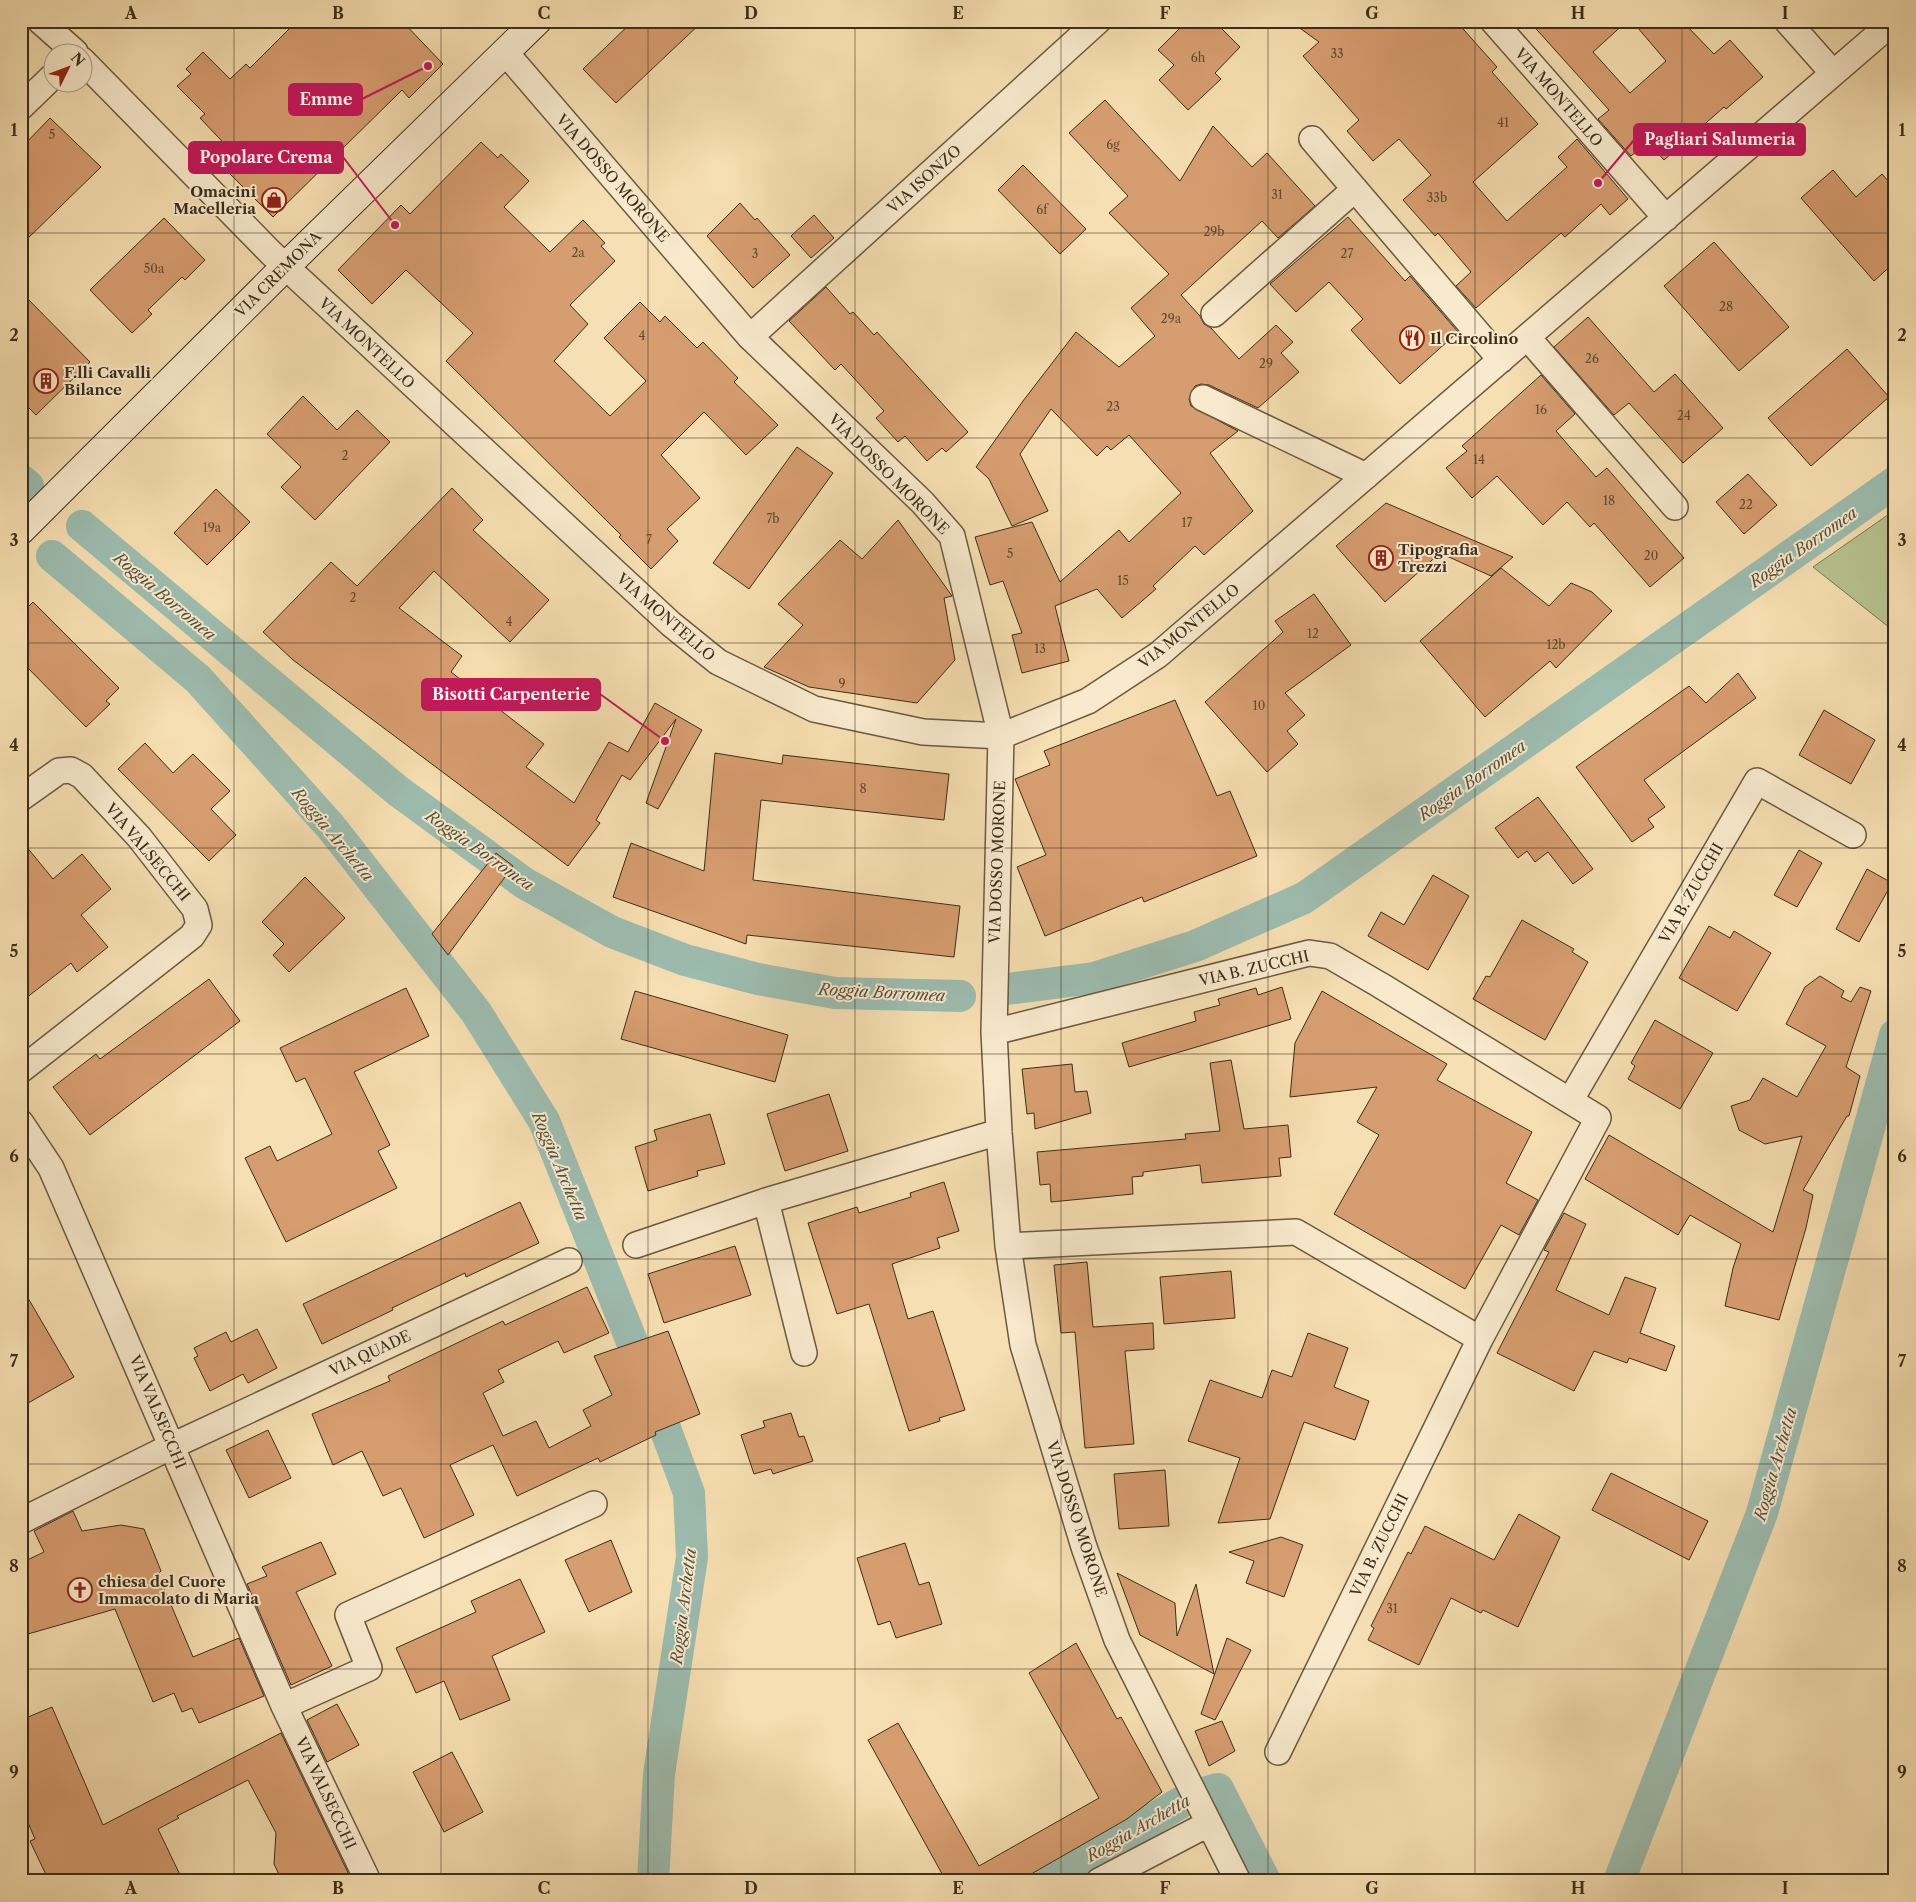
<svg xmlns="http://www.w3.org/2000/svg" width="1916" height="1902" font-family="'Libre Caslon Text',serif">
  <rect width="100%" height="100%" fill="#f6dfb2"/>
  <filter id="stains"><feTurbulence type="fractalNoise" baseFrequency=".004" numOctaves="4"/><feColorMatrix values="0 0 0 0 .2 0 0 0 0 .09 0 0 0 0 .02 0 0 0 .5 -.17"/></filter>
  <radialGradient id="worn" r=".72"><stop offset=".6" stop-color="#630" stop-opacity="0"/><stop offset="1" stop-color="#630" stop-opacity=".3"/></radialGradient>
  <path fill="#b7c390" stroke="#7a7856" d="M1895 510V632L1813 567Z"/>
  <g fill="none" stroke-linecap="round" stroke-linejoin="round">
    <path stroke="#9dbcaf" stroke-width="32" d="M21 480 28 486
      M82 526 398 791 524 883 612 932 685 960 758 979 835 993 960 996
      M52 556 198 679 331 827 476 1012 544 1121 646 1377 689 1493 692 1557 659 1774 653 1881
      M1007 989 1094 978 1195 946 1304 898 1895 482
      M1049 1881 1190 1797 1218 1789 1265 1881
      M1619 1881 1762 1513 1895 1035"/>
  </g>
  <path fill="#d69d70" stroke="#3c2d1b" d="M297 21H402L443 64 409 98 402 90 273 217 224 168 236 156 200 118 205 114 177 86 191 74 186 69 203 52 230 79 246 64 250 68Z
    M633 21H703L616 103 583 69Z
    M1187 21H1214L1240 47 1215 73 1221 79 1188 110 1159 80 1174 65 1158 50Z
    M1290 21H1456L1497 67 1492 72 1538 124 1473 182 1507 221 1567 167 1558 157 1577 139 1628 199 1610 215 1601 204 1565 237 1561 233 1476 308 1456 286 1471 272 1438 233 1435 236 1403 200 1431 175 1399 139 1373 161 1347 131 1359 120 1303 56 1319 42Z
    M1529 21H1627L1593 52 1630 93 1666 61 1632 21H1682L1714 54 1730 40 1763 77 1726 109 1724 107 1664 160 1648 142 1631 156 1598 119 1609 110Z
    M1105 100 1180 181 1213 126 1252 167 1267 153 1315 206 1278 238 1262 221 1181 295 1200 316 1204 324 1211 328 1239 359 1276 325 1293 342 1281 353 1299 372 1258 408 1209 385 1201 384 1195 386 1189 399 1191 406 1238 431 1210 453 1253 511 1204 555 1195 546 1153 586 1156 589 1122 618 1097 589 1055 606 1069 661 1022 673 1012 635 1022 633 1003 581 990 585 975 537 1032 522 1060 582 1119 530 1129 542 1181 493 1129 435 1111 450 1107 446 1097 456 1051 409 1020 454 1048 511 1012 526 989 479 976 467 1023 401 1076 332 1119 367 1155 336 1131 308 1169 274 1109 213 1128 196 1069 133Z
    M50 118 101 167 21 245V148Z
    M481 142 498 158 501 154 529 181 504 207 550 252 583 220 605 243 601 246 615 261 570 305 588 324 554 361 610 416 646 381 604 338 640 302 660 322 665 316 697 348 703 342 738 378 734 382 778 425 746 455 704 412 661 455 700 498 667 529 678 541 651 569 619 537 621 535 446 361 473 333 406 270 372 304 338 270 401 205 410 214Z
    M1023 165 1086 229 1060 254 998 190Z
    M1833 170 1856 197 1882 174 1895 189V262L1874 281 1801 198Z
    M740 203 755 220 757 218 790 255 753 288 707 236Z
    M814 215 834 238 811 258 791 236Z
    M1348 217 1405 281 1410 276 1458 332 1400 384 1351 330 1363 319 1329 282 1296 312 1270 284Z
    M164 218 205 260 185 280 182 277 148 310 152 314 132 333 90 290Z
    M1714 242 1789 327 1739 371 1664 286Z
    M826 287 850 314 853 312 874 335 877 332 968 432 946 452 942 448 927 461 905 436 898 442 876 418 884 411 841 364 835 370 789 321Z
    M21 292 90 362 36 415 21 400Z
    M1588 317 1654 392 1675 374 1723 428 1683 463 1629 403 1614 415 1554 347Z
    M1847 349 1889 397 1811 466 1768 418Z
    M1541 375 1575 414 1556 431 1596 477 1607 468 1684 558 1650 587 1594 523 1590 527 1567 502 1543 525 1497 476 1472 498 1446 468 1467 451 1462 446Z
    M303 396 337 430 357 410 390 442 315 520 281 487 301 467 267 434Z
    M797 447 833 473 749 589 713 563Z
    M1748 474 1777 505 1744 534 1716 502Z
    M452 488 483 520 473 530 549 600 510 642 434 571 399 608 462 656 451 672 544 744 526 767 574 803 609 742 628 752 655 703 702 730 658 809 646 803 676 719 630 780 622 775 596 820 600 823 568 866 293 660 263 632 331 562 357 586Z
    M216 489 250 522 207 565 174 533Z
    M1386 503 1437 525 1513 557 1491 576 1440 553 1385 602 1336 546Z
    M898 520 952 596 944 598 955 660 917 703 809 687 764 667 803 625 778 604 840 540 862 559Z
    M1501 568 1549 606 1571 583 1592 592 1612 611 1556 668 1550 661 1485 717 1420 641Z
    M1314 594 1351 645 1285 693 1305 715 1287 731 1298 744 1267 772 1205 702 1283 632 1275 621Z
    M33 602 119 688 106 701 110 704 86 727 21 661V614Z
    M1738 673 1756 698 1644 780 1665 807 1648 819 1654 827 1632 842 1576 767 1689 686 1706 703Z
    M1175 700 1217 796 1230 791 1257 856 1144 902 1142 897 1045 936 1017 867 1046 855 1015 779 1050 765 1044 751Z
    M1824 710 1875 740 1851 784 1799 755Z
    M145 743 173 773 193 754 230 791 211 809 236 835 209 861 118 769Z
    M715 753 782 764 783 755 949 774 944 820 761 800 753 880 960 906 954 957 747 935 746 944 613 897 631 843 704 871Z
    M1538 797 1593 869 1573 884 1548 852 1535 862 1527 851 1518 858 1495 828Z
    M21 840 53 879 82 854 111 889 81 915 108 947 77 972 71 963 21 1002Z
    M1799 850 1822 863 1797 907 1774 895Z
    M496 853 513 866 448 955 432 934Z
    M1867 869 1892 883 1859 942 1836 929Z
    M1433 875 1469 896 1428 970 1368 936 1381 912 1404 925Z
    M305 877 345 918 289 972 273 955 284 944 262 922Z
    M1522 920 1574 949 1572 952 1588 962 1545 1040 1473 999 1486 976 1490 977Z
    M1709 926 1730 938 1734 931 1771 953 1737 1011 1679 978Z
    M1820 976 1844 991 1841 997 1851 1002 1860 987 1871 991 1846 1067 1860 1076 1849 1116H1847L1803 1190 1813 1195 1806 1228 1779 1320 1725 1306 1733 1268 1741 1244 1690 1215 1678 1235 1585 1179 1609 1135 1773 1232 1802 1136 1765 1144 1739 1130 1731 1106 1750 1100 1763 1078 1797 1097 1826 1046 1786 1024 1805 987Z
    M209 979 240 1021 90 1135 53 1087 96 1054 100 1059Z
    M1282 987 1291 1019 1129 1067 1122 1043 1196 1021 1194 1012 1220 1005 1218 999 1256 988 1258 995Z
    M406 988 429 1036 354 1072 390 1145 378 1151 397 1188 286 1242 245 1158 270 1146 277 1161 332 1134 305 1078 296 1082 280 1048Z
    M635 991 788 1035 775 1082 621 1039Z
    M1322 991 1447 1064 1437 1080 1532 1132 1506 1183 1538 1200 1519 1235 1501 1225 1465 1289 1334 1214 1379 1135 1357 1122 1377 1087 1290 1097 1295 1043Z
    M1655 1020 1713 1053 1680 1109 1628 1079 1635 1066 1631 1063Z
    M1231 1060 1244 1129 1288 1125 1291 1157 1279 1158 1281 1176 1202 1183 1200 1165 1143 1172V1176L1132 1177 1133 1194 1051 1202 1050 1184 1040 1185 1037 1152 1186 1139 1185 1134 1220 1131 1210 1063Z
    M1072 1064 1075 1092 1087 1091 1091 1113 1035 1129 1034 1113 1027 1114 1022 1069Z
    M829 1094 848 1151 785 1171 767 1114Z
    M710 1114 725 1164 697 1171 698 1176 648 1191 635 1147 657 1140 654 1130Z
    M944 1182 959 1231 937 1238 940 1248 892 1264 908 1319 933 1311 965 1410 939 1418 940 1421 909 1431 869 1304 837 1314 808 1223 857 1207 859 1213 911 1197 910 1193Z
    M520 1202 539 1243 466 1277 465 1273 392 1308 393 1310 322 1344 303 1304Z
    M1564 1213 1586 1224 1556 1290 1609 1315 1625 1277 1656 1288 1640 1333 1675 1346 1666 1371 1629 1358 1627 1363 1594 1351 1574 1391 1497 1353 1549 1252 1544 1250Z
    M735 1246 751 1295 664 1323 648 1274Z
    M1087 1262 1093 1327 1153 1323 1154 1349 1125 1351 1134 1444 1085 1448 1075 1332 1061 1333 1054 1265Z
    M1231 1271 1235 1318 1164 1324 1160 1277Z
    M21 1286 74 1377 21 1407Z
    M587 1287 609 1333 564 1353 558 1341 498 1370 504 1382 483 1393 503 1436 536 1421 549 1448 591 1426 583 1410 612 1395 594 1356 668 1331 700 1414 655 1432 656 1435 600 1462 598 1458 517 1496 493 1445 450 1465 474 1515 424 1538 401 1488 383 1496 362 1451 333 1465 312 1414 390 1381 388 1376 503 1321 505 1325Z
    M257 1329 277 1368 248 1383 243 1374 210 1391 194 1358 198 1356 194 1348 226 1332 231 1342Z
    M1308 1333 1348 1348 1334 1387 1369 1401 1355 1440 1304 1422 1270 1519 1218 1523 1240 1458 1188 1441 1210 1380 1262 1398 1272 1370 1292 1377Z
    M791 1413 799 1437 804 1436 813 1461 773 1474 771 1469 754 1474 741 1435 765 1427 763 1421Z
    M268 1430 291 1478 249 1498 226 1450Z
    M1165 1470 1169 1526 1119 1529 1114 1474Z
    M1611 1473 1708 1521 1689 1560 1592 1510Z
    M73 1511 82 1531 121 1525 144 1529 161 1571 158 1574 193 1657 239 1638 264 1696 199 1723 192 1708 182 1712 174 1693 153 1702 115 1609 21 1636V1563L44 1552 34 1531Z
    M1519 1514 1560 1537 1518 1627 1483 1610 1481 1613 1451 1598 1419 1665 1368 1640 1374 1628 1371 1626 1408 1552 1411 1554 1425 1526 1494 1560Z
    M1281 1537 1303 1545 1284 1597 1246 1583 1254 1561 1229 1552Z
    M611 1540 632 1592 589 1612 565 1560Z
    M321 1542 336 1574 296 1592 332 1666 291 1685 247 1584 267 1576 262 1567Z
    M905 1543 919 1585 929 1582 942 1624 896 1638 890 1621 878 1625 857 1558Z
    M1117 1573 1175 1603 1177 1636 1196 1584 1214 1674 1140 1635Z
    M520 1579 545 1632 492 1656 510 1700 460 1720 444 1681 416 1693 396 1648 476 1612 471 1601Z
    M1227 1638 1251 1650 1215 1720 1201 1714Z
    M1076 1643 1117 1719 1121 1717 1162 1792 1127 1819 1019 1881H946L868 1740 898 1723 979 1866 1099 1798 1029 1673Z
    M337 1704 359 1745 327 1762 307 1720Z
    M52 1707 103 1825 281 1733 352 1881H282L274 1864 276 1833 248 1780 177 1816 179 1818 158 1829 183 1881H49L30 1841 35 1839 21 1806V1720Z
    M1222 1721 1235 1751 1209 1766 1195 1731Z
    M452 1752 483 1812 444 1832 413 1772Z"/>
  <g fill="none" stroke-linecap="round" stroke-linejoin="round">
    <defs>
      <path id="street" d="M40 21 75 52
        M1493 21 1666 218
        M1787 21 1833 73
        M505 52 750 337 922 502 952 536 1001 736 994 1032 999 1132 1008 1246 1023 1345 1084 1547 1117 1640 1238 1881
        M82 60 271 253 671 624 718 662 814 709 923 732 1001 736 1088 701 1158 655 1894 21
        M21 107 52 77
        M1312 139 1501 360
        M1214 314 1355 189
        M750 337 1098 21
        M1527 337 1675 507
        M1203 398 1366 476
        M21 798 59 771 71 770 82 776 139 837 195 909 199 925 192 936 21 1070
        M994 1032 1309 953 1330 956 1380 985 1598 1118 1480 1339 1278 1752
        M1570 1101 1757 781 1853 835
        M21 1123 51 1168 284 1706 368 1881
        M766 1201 804 1353
        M636 1245 766 1201 999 1132
        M1008 1246 1296 1232 1480 1339
        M21 1521 172 1446 569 1261
        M284 1706 369 1668 348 1615 594 1504
        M1099 1881 1208 1824"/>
      <path id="secondary" d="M21 530 285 267 537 21"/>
    </defs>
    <use href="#street" stroke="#6a5a41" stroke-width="28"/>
    <use href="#secondary" stroke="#3c2d1b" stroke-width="30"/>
    <use href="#street" stroke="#f9eacd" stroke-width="25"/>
    <use href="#secondary" stroke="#f9eacd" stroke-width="28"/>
  </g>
  <path fill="none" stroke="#3c2d1b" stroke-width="1" stroke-opacity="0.55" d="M234 21V1881M441 21V1881M648 21V1881M855 21V1881M1061 21V1881M1268 21V1881M1475 21V1881M1682 21V1881M21 233H1895M21 438H1895M21 643H1895M21 848H1895M21 1054H1895M21 1259H1895M21 1464H1895M21 1669H1895"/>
  <defs>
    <symbol id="shop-ring" viewBox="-11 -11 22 22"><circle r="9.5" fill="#f9eacd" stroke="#8f2418" stroke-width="1.5"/><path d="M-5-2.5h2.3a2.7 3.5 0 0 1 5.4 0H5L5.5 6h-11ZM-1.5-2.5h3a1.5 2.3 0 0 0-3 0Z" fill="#8f2418"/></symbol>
    <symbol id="restaurant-ring" viewBox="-11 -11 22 22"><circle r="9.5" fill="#f9eacd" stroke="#8f2418" stroke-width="1.5"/><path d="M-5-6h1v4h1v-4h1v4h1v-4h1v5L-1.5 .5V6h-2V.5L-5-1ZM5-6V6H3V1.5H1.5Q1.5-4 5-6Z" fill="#8f2418"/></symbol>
    <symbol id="building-ring" viewBox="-11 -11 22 22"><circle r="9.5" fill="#f9eacd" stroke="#8f2418" stroke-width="1.5"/><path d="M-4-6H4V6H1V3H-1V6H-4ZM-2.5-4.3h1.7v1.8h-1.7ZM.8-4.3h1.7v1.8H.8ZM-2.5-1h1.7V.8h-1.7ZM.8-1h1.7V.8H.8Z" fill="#8f2418"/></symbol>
    <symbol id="church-ring" viewBox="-11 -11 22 22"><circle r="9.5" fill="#f9eacd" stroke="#8f2418" stroke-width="1.5"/><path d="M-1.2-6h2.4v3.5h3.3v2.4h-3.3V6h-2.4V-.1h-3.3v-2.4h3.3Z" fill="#8f2418"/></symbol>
  </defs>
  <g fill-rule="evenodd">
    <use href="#shop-ring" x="260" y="186" width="28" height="28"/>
    <use href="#restaurant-ring" x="1398" y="324" width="28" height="28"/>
    <use href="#building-ring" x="32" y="367" width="28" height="28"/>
    <use href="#building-ring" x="1367" y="544" width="28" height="28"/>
    <use href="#church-ring" x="66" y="1576" width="28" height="28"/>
  </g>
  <g text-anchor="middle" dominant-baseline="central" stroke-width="4" stroke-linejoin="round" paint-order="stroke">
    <g font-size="12" fill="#624930">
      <text x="1337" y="53">33</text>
      <text x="1198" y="57">6h</text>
      <text x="1503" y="122">41</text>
      <text x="52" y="134">5</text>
      <text x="1113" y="144">6g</text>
      <text x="1277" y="194">31</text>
      <text x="1437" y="197">33b</text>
      <text x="1042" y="209">6f</text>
      <text x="1214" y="231">29b</text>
      <text x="578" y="252">2a</text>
      <text x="755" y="253">3</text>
      <text x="1347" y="253">27</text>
      <text x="154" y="268">50a</text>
      <text x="1726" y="306">28</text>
      <text x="1171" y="318">29a</text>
      <text x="642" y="335">4</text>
      <text x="1592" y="358">26</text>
      <text x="1266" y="363">29</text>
      <text x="1113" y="406">23</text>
      <text x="1541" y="409">16</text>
      <text x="1684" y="415">24</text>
      <text x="345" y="455">2</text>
      <text x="1479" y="459">14</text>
      <text x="1609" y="500">18</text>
      <text x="1746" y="504">22</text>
      <text x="773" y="518">7b</text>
      <text x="1187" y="522">17</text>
      <text x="212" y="527">19a</text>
      <text x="649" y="539">7</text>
      <text x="1010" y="553">5</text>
      <text x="1651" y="555">20</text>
      <text x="1123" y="580">15</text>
      <text x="353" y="597">2</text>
      <text x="509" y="621">4</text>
      <text x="1313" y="633">12</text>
      <text x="1556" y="644">12b</text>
      <text x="1040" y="648">13</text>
      <text x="842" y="683">9</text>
      <text x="1259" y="705">10</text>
      <text x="863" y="788">8</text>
      <text x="1392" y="1608">31</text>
    </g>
    <g font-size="15" fill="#3c2d1b" stroke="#f9eacd">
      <text transform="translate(1559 97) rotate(49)">VIA MONTELLO</text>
      <text transform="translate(613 178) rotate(49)">VIA DOSSO MORONE</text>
      <text transform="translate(924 179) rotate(-42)">VIA ISONZO</text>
      <text transform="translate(278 274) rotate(-45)">VIA CREMONA</text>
      <text transform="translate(367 343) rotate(43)">VIA MONTELLO</text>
      <text transform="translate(889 474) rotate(45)">VIA DOSSO MORONE</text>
      <text transform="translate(666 617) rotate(41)">VIA MONTELLO</text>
      <text transform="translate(1189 626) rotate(-39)">VIA MONTELLO</text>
      <text transform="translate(148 852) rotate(50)">VIA VALSECCHI</text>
      <text transform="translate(997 862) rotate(-88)">VIA DOSSO MORONE</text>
      <text transform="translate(1691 893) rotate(-60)">VIA B. ZUCCHI</text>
      <text transform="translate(1254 968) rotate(-13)">VIA B. ZUCCHI</text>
      <text transform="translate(370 1353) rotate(-25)">VIA QUADE</text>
      <text transform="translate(158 1412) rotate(67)">VIA VALSECCHI</text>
      <text transform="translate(1077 1519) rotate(72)">VIA DOSSO MORONE</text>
      <text transform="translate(1379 1545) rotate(-64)">VIA B. ZUCCHI</text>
      <text transform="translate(326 1793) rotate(65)">VIA VALSECCHI</text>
    </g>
    <g font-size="15" font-weight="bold" fill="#3c2d1b" stroke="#f9eacd" text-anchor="start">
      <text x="256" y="191" text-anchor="end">Omacini<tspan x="256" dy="17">Macelleria</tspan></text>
      <text x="1430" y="338">Il Circolino</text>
      <text x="64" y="372">F.lli Cavalli<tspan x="64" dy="17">Bilance</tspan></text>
      <text x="1398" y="549">Tipografia<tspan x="1398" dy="17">Trezzi</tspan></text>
      <text x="98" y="1581">chiesa del Cuore<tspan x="98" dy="17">Immacolato di Maria</tspan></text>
    </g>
    <g font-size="16" font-style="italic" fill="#545140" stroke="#f9eacd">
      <text transform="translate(1803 547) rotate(-35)">Roggia Borromea</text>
      <text transform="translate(165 596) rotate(40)">Roggia Borromea</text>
      <text transform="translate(1472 780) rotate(-35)">Roggia Borromea</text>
      <text transform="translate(333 834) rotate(50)">Roggia Archetta</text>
      <text transform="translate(480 850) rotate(35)">Roggia Borromea</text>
      <text transform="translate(882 992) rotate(3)">Roggia Borromea</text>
      <text transform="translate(560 1166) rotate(67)">Roggia Archetta</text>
      <text transform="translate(1775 1464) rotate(-74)">Roggia Archetta</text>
      <text transform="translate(683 1606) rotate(-83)">Roggia Archetta</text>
      <text transform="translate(1138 1828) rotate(-30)">Roggia Archetta</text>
    </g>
  </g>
  <path fill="none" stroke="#c2185b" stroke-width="2" d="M428 66L362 99M1598 183L1634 140M395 225L343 157M665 741L600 694"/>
  <g fill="#c2185b" stroke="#f9eacd" stroke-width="2">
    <circle cx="428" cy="66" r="5"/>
    <circle cx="1598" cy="183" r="5"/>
    <circle cx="395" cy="225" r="5"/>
    <circle cx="665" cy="741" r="5"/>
  </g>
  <g fill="#c2185b" stroke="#c2185b" stroke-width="2">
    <rect x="289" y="84" width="73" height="31" rx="5"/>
    <rect x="1634" y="124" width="171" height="31" rx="5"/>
    <rect x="189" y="142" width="154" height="31" rx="5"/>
    <rect x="422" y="679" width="178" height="31" rx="5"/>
  </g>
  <g font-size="16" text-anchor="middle" font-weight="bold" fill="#fff">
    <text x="326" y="105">Emme</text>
    <text x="1720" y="145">Pagliari Salumeria</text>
    <text x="266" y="163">Popolare Crema</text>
    <text x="511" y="700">Bisotti Carpenterie</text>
  </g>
  <rect width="1916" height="1902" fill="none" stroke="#f6dfb2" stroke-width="55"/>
  <g transform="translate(68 68) rotate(48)"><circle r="24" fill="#f9eacd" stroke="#ad9e86"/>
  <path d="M0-4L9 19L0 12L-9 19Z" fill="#8f2418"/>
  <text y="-8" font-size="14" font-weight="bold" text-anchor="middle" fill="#3c2d1b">N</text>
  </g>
  <rect x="28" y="28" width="1860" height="1846" fill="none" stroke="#3c2d1b" stroke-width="2"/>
  <g font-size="16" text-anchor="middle" font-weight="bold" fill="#3c2d1b">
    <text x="131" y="19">A</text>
    <text x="338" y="19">B</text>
    <text x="544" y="19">C</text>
    <text x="751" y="19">D</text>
    <text x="958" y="19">E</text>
    <text x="1165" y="19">F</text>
    <text x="1372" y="19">G</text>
    <text x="1578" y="19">H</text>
    <text x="1785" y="19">I</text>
    <text x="14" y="136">1</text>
    <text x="1902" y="136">1</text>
    <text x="14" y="341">2</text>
    <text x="1902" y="341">2</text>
    <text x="14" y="546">3</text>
    <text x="1902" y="546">3</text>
    <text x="14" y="751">4</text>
    <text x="1902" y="751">4</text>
    <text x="14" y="957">5</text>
    <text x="1902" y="957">5</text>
    <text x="14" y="1162">6</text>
    <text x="1902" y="1162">6</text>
    <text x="14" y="1367">7</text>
    <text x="1902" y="1367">7</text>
    <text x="14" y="1572">8</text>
    <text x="1902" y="1572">8</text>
    <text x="14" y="1778">9</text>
    <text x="1902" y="1778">9</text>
    <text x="131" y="1894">A</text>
    <text x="338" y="1894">B</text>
    <text x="544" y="1894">C</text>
    <text x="751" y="1894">D</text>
    <text x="958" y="1894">E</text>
    <text x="1165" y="1894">F</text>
    <text x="1372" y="1894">G</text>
    <text x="1578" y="1894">H</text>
    <text x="1785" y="1894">I</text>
  </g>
  <rect width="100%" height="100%" filter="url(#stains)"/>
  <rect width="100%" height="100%" fill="url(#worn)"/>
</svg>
